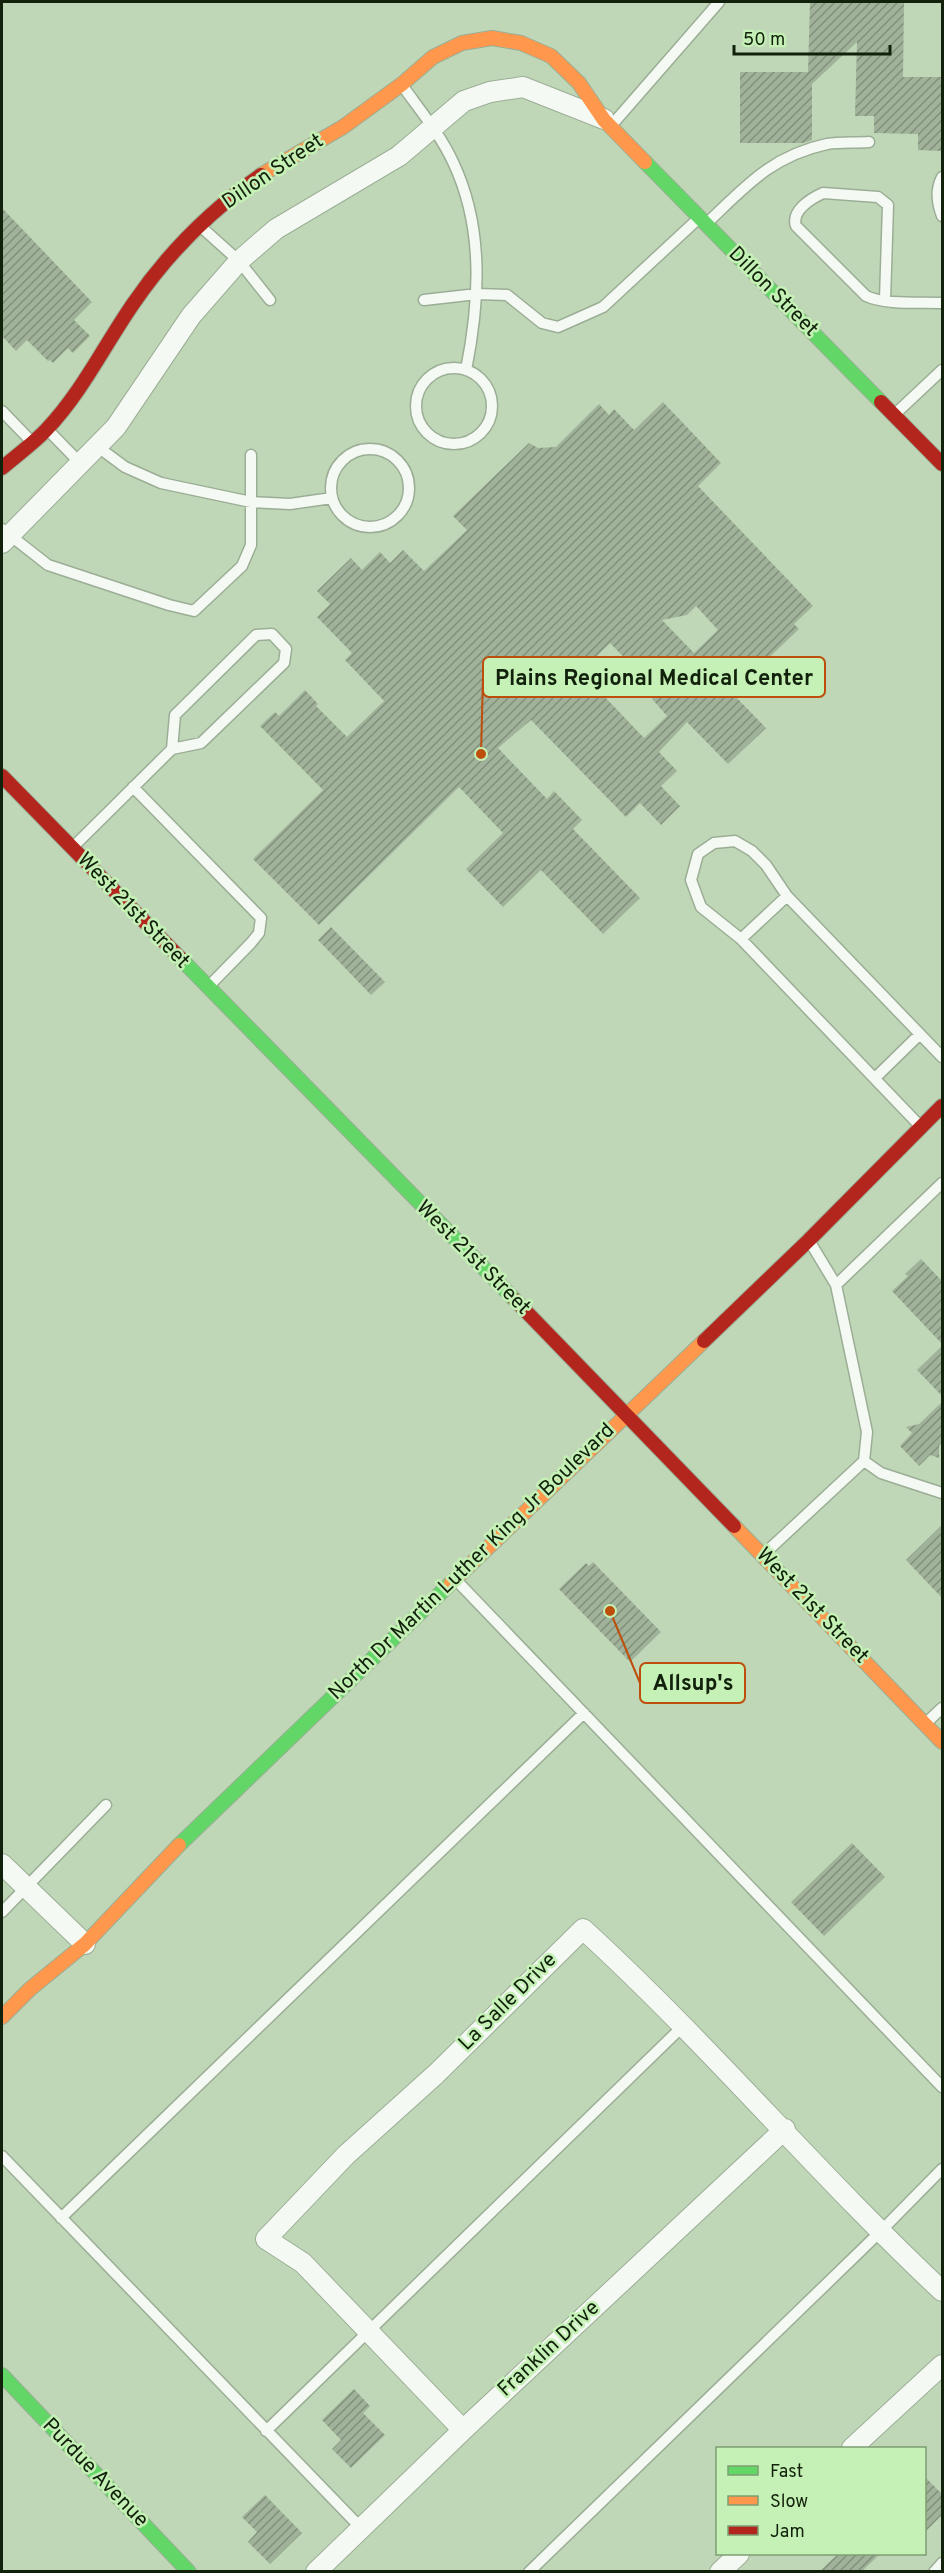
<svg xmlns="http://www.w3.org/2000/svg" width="944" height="2573" font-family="Overpass,sans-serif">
  <defs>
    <pattern id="building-hatch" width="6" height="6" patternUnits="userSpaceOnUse" patternTransform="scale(1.5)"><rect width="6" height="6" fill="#a0b299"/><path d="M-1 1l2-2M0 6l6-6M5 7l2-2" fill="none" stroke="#81907b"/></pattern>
  </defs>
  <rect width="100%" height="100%" fill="#bfd7b7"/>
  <path fill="url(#building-hatch)" fill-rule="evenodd" d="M810 2H904L903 77H942V151L918 150V134L874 133V116H855L857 42 812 84V140L803 143H740V72H808Z
    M2 208 92 302 74 320 90 336 73 353 68 348 53 363 50 360 48 361 27 340 16 351 2 336Z
    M663 402 721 463 698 486 813 606 794 624 799 629 732 693 766 728 728 764 687 722 659 752 677 771 661 786 680 806 661 825 640 803 626 817 531 720 498 748 547 799 554 791 582 820 573 829 640 898 603 934 541 870 503 907 466 869 503 833 459 787 319 925 253 859 323 790 260 726 275 712 279 716 305 690 318 704 316 706 347 737 384 701 345 660 352 653 317 617 330 604 317 591 351 558 362 570 380 552 390 563 403 550 424 571 467 530 453 516 529 443 538 448 556 447 599 404 609 415 614 409 634 430ZM696 606 718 630 694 653 662 620 687 615ZM610 643 659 693 652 699 667 716 644 738 581 672Z
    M331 927 385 982 371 995 318 940Z
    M921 1259 942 1281V1344L892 1291 908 1276 905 1274Z
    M942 1346V1396L917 1370Z
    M942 1402V1442L939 1446V1458L930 1455 919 1466 900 1446 912 1433 906 1427 919 1424Z
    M942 1525V1598L906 1560Z
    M593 1562 661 1632 630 1662 559 1589 586 1563 589 1566Z
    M852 1843 885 1877 824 1936 791 1902Z
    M354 2389 370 2406 363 2413 385 2435 351 2468 332 2449 341 2440 322 2420Z
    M924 2476 942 2494V2515L924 2533Z
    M265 2495 302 2533 270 2564 248 2542 257 2532 242 2517Z
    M839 2553H881L862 2571H820Z"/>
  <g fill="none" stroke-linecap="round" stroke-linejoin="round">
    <defs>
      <path id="lane" d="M402 85C419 109 440 134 453 162 484 227 480 300 466 370
        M611 126 719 2
        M942 177C935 190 937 203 942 216
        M706 224C745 187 771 156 827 144 840 142 855 143 869 142
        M200 226 239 261 270 300
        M424 300 477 294 507 295 542 323 558 327 603 307 699 218
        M885 300 888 205 878 197 823 193C810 199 791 211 796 226L866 296C885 305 921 302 942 303
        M416 406a38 38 0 1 1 76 0a38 38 0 1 1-76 0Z
        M2 411 31 441
        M894 415 942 370
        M47 429 81 464
        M98 447 125 467 161 483 251 502 290 504 332 498
        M331 488a39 39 0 1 1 78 0a39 39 0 1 1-78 0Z
        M2 529 48 565 169 605 194 611 242 566 251 545V455
        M133 787 261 918 259 933 251 943 208 987
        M72 848 172 749 201 743 284 663 286 649 272 634 256 635 175 715 172 749
        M741 939 787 896
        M875 1078 920 1034
        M921 1127 741 939 701 907 691 880 698 854 714 843 735 841 752 851 766 865 787 896 942 1057
        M836 1285 942 1183
        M864 1461 881 1473 942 1493
        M763 1555 864 1461 867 1432 836 1285 810 1242
        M457 1581 942 2087
        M925 1724 942 1708
        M2 1912 106 1805
        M2 2156 361 2528
        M61 2218 584 1713
        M266 2431 683 2026
        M529 2572 880 2232 942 2169
        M934 2572 942 2563"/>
      <path id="street" d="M2 543 116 427 191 316 239 261 276 229 399 156 464 101 490 92 523 87 604 119
        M2 1864 85 1944
        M463 2430 303 2263 266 2239 346 2155 436 2074 583 1929C709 2044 818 2175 942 2291
        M852 2448 942 2365
        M316 2572 463 2430 785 2129
        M720 2572 739 2554"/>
      <path id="fast" d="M645 162 881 402
        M181 959 515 1300
        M179 1845 451 1583
        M2 2375 189 2572"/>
      <path id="slow" d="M261 175 343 127 402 84 433 57 462 43 492 38 521 43 551 56 579 83 604 120 645 162
        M734 1526 942 1742
        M451 1583 704 1341
        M2 2017 30 1989 85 1944 179 1845"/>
      <path id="jam" d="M881 402 942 464
        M2 468C17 455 34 443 47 429 82 392 104 346 133 304 167 254 211 210 261 175
        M2 776 181 959
        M515 1300 734 1526
        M704 1341 809 1240 942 1106"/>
    </defs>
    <use href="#lane" stroke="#9bae95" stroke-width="13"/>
    <use href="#street" stroke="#9bae95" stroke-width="22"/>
    <use href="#fast" stroke="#9bae95" stroke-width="16"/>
    <use href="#slow" stroke="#9bae95" stroke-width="16"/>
    <use href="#jam" stroke="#9bae95" stroke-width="16"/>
    <use href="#lane" stroke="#f5f9f4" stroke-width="10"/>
    <use href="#street" stroke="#f5f9f4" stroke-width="20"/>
    <use href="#fast" stroke="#63d668" stroke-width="14"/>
    <use href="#slow" stroke="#ff974d" stroke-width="14"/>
    <use href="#jam" stroke="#b3261e" stroke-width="14"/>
  </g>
  <g text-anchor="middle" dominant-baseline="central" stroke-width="5" stroke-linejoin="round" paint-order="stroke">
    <g font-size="21" fill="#11210b" stroke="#c5f1b6">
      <text transform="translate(273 172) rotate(-34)">Dillon Street</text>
      <text transform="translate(773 292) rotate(45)">Dillon Street</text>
      <text transform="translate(133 911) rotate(46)">West 21st Street</text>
      <text transform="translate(473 1258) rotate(45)">West 21st Street</text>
      <text transform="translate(472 1562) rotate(-44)">North Dr Martin Luther King Jr Boulevard</text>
      <text transform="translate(812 1606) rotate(46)">West 21st Street</text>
      <text transform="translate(508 2002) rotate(-45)">La Salle Drive</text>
      <text transform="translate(549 2349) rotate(-43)">Franklin Drive</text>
      <text transform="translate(95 2473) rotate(46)">Purdue Avenue</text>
    </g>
  </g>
  <path fill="none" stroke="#bd4e0c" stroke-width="2" d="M481 754L483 677M610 1611L640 1683"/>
  <g fill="#bd4e0c" stroke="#c5f1b6" stroke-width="2">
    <circle cx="481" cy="754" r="6"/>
    <circle cx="610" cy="1611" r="6"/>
  </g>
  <g fill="#c5f1b6" stroke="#bd4e0c" stroke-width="2">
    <rect x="483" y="657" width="342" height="40" rx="6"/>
    <rect x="640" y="1663" width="105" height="40" rx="6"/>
  </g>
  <g font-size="22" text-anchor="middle" font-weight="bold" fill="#11210b">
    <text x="654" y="685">Plains Regional Medical Center</text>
    <text x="693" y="1690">Allsup's</text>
  </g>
  <rect width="944" height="2573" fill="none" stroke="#11210b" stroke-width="6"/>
  <rect x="716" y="2447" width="210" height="108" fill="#c5f1b6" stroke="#7d9e72" stroke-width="1.5"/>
  <rect x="728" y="2466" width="30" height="9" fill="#63d668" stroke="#7d9e72" stroke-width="1.5"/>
  <text x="770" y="2477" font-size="18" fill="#11210b">Fast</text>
  <rect x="728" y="2496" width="30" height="9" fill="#ff974d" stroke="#7d9e72" stroke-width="1.5"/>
  <text x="770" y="2507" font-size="18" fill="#11210b">Slow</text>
  <rect x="728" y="2526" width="30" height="9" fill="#b3261e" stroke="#7d9e72" stroke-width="1.5"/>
  <text x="770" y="2537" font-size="18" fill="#11210b">Jam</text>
  <path d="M734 45v9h156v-9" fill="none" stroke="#11210b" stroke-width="3"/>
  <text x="743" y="45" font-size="18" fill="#11210b" stroke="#c5f1b6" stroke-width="4.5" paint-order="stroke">50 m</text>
</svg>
